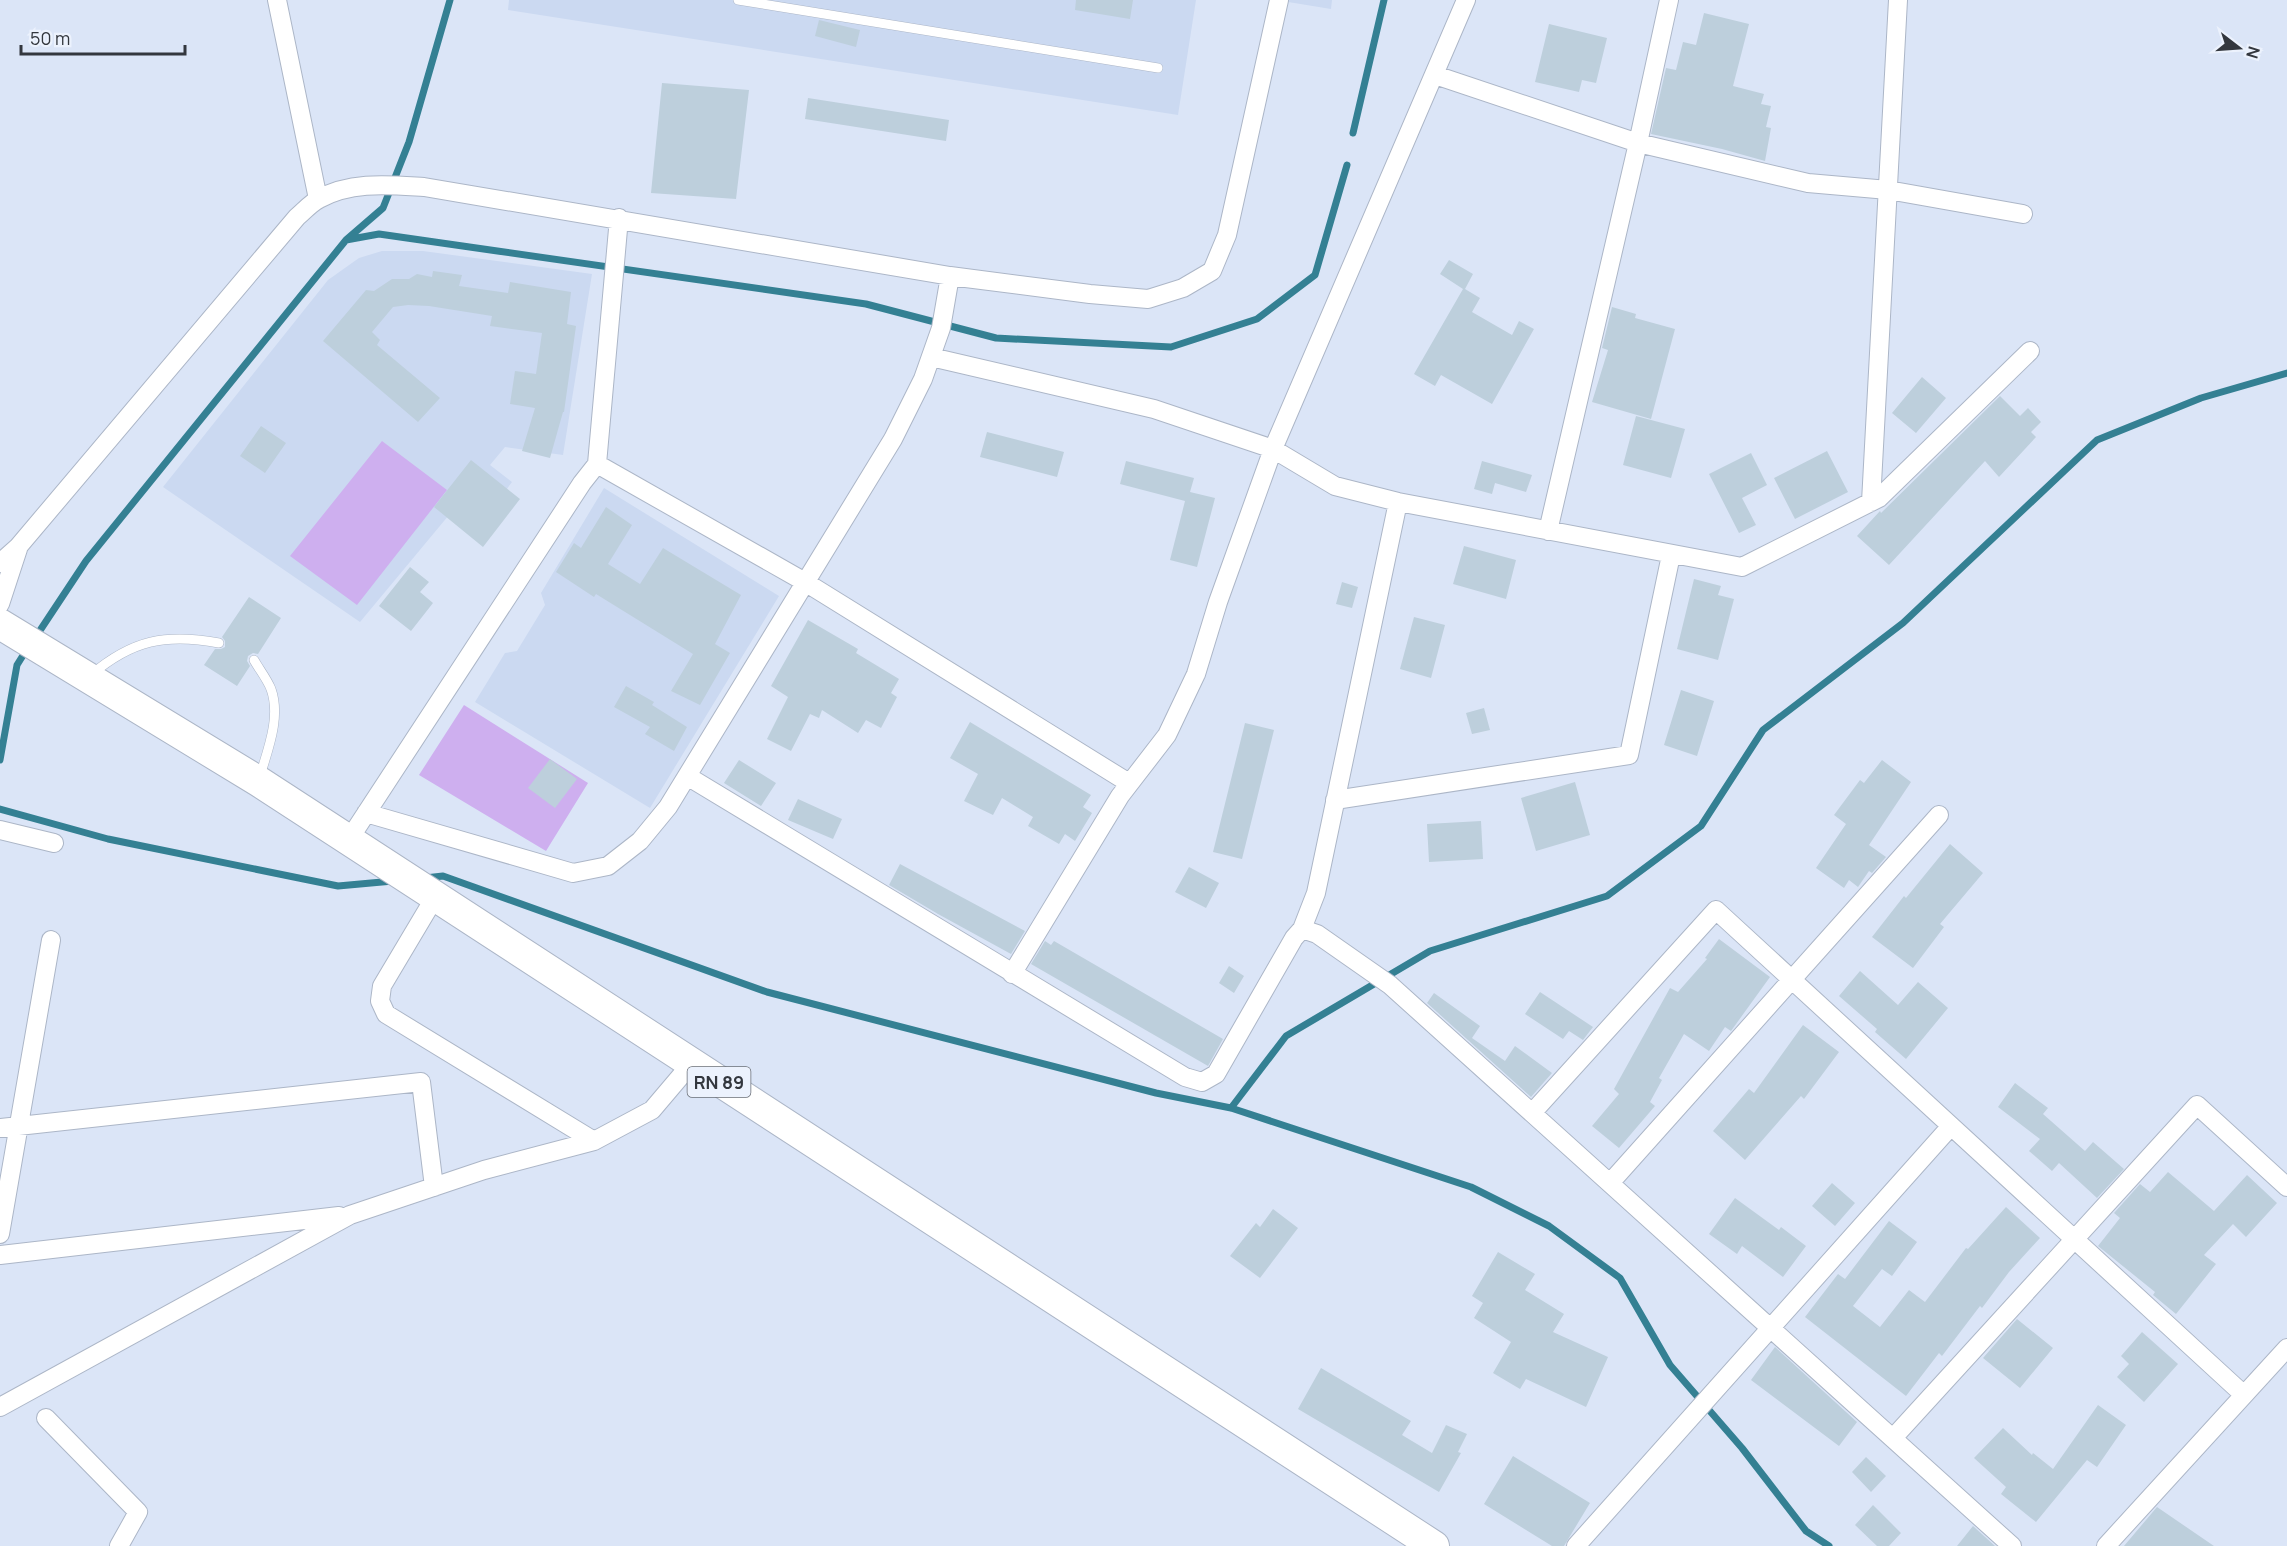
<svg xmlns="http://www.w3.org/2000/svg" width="2287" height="1546" font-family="Manrope,sans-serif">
  <rect width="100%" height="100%" fill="#dbe5f7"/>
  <path fill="#cbd9f1" d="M509 0H1196L1178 115 508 10Z
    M1276 0H1332L1331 9Z
    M382 251H423L592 274 563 455 505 447 490 465 512 482 473 534 449 515 360 622 163 487 328 280 359 258Z
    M604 488 779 596 650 808 475 702 505 653 517 651 545 605 541 593Z"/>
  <path fill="#ceafef" d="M382 441 447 490 357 605 290 556Z
    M464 705 588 783 546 851 419 775Z"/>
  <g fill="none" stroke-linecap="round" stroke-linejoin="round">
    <path stroke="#348093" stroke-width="7" d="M1353 133 1384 0
      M346 240 383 208 409 142 450 0
      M35 638 86 561 346 240 379 234 866 304 996 338 1171 347 1257 319 1315 275 1347 165
      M0 760 17 665 27 649
      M0 809 108 839 338 886 393 881
      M425 878 443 876 767 992 1156 1093 1231 1108 1471 1187 1549 1226 1620 1278 1670 1365 1742 1448 1806 1531 1829 1546
      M1231 1108 1286 1036 1430 951 1607 896 1701 826 1763 730 1903 623 2097 440 2201 398 2287 373"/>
  </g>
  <path fill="#bdcfdc" d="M1076 0H1133L1130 19 1075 10Z
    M1704 13 1749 24 1733 86 1764 94 1761 104 1771 106 1766 127 1771 128 1765 161 1722 149 1651 134 1666 68 1676 70 1683 42 1696 45Z
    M819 20 860 30 856 47 815 36Z
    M1549 24 1607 38 1596 83 1582 80 1579 92 1535 82Z
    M662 83 749 90 736 199 651 193Z
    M808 98 949 120 946 141 805 119Z
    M1449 260 1473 274 1465 289 1480 298 1472 312 1512 335 1519 321 1534 329 1492 404 1441 375 1435 386 1414 374 1463 289 1440 274Z
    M433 271 462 275 459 286 508 293 510 282 571 292 567 324 576 326 564 412H563L550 458 522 451 535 408 510 404 515 371 536 374 542 333 490 326 492 316 429 306 408 305 393 307 372 332 380 340 377 345 440 398 418 422 323 341 366 290 374 291 392 279H409L417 274 432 277Z
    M1612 307 1636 314 1635 318 1675 329 1651 419 1592 402 1608 350 1602 348Z
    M1922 377 1946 398 1916 433 1892 413Z
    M2000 396 2020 416 2028 408 2041 422 2031 432 2036 437 1999 477 1985 461 1889 565 1857 536 1880 511 1881 513Z
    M1636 416 1685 429 1671 478 1623 465Z
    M261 426 286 443 265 473 240 456Z
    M987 432 1064 452 1057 477 980 457Z
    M1827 451 1848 492 1795 519 1774 478Z
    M1751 453 1767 485 1742 498 1756 525 1739 533 1709 474Z
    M471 460 520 499 483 547 434 507Z
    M1126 461 1194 478 1190 492 1215 498 1197 567 1170 560 1185 501 1120 484Z
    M1482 461 1532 475 1526 492 1495 483 1492 494 1474 489Z
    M606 507 632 525 608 564 640 584 663 548 741 595 715 644 730 653 700 705 671 691 693 654 596 594 594 597 556 572 574 543 581 548Z
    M1464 546 1516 560 1506 599 1453 584Z
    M410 567 429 582 420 592 433 603 411 631 379 606Z
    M1694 579 1721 586 1718 595 1734 599 1718 660 1677 649Z
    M1342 582 1358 587 1352 608 1336 604Z
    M249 597 281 618 258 654 253 653 248 656 247 661 250 666 237 686 204 665 215 649H221L225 647V641L222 637Z
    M1414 617 1445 625 1431 678 1400 669Z
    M808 620 858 649 856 653 899 679 891 693 897 697 881 728 866 720 858 733 822 710 819 718 810 714 791 751 767 739 788 697 771 686Z
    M626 686 654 702 652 705 687 727 674 751 645 734 650 727 614 707Z
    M1681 690 1714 701 1697 756 1664 745Z
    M1484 708 1490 730 1472 734 1466 713Z
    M970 722 1091 795 1083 807 1092 813 1075 841 1065 834 1059 844 1028 826 1033 817 1002 798 993 815 964 801 978 774 950 758Z
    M1245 723 1274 730 1242 859 1213 852Z
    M550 759 577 779 555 808 528 788Z
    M739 760 776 783 761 806 724 783Z
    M1882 760 1911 782 1869 845 1886 857 1872 873 1869 871 1858 887 1849 880 1844 888 1816 868 1846 824 1834 815 1860 780 1864 783Z
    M1575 782 1590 835 1536 851 1521 798Z
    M798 799 842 819 833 839 788 820Z
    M1481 821 1483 859 1429 862 1427 824Z
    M1950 844 1983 873 1940 924 1944 927 1913 968 1872 937 1904 896 1906 898Z
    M900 864 1025 931 1011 954 938 914 889 885Z
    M1189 867 1219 883 1206 908 1175 892Z
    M1719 939 1770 977 1731 1031 1725 1027 1709 1051 1684 1034 1659 1078 1662 1080 1650 1102 1655 1106 1619 1148 1592 1126 1619 1094 1614 1089 1670 988 1678 992 1707 959 1705 958Z
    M1045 941 1051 945 1054 941 1223 1039 1208 1066 1031 964Z
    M1229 966 1244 976 1234 993 1219 983Z
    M1860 971 1898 1005 1918 982 1948 1008 1906 1059 1875 1032 1877 1029 1839 996Z
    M1540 992 1593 1027 1583 1040 1569 1031 1563 1039 1525 1014Z
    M1434 993 1480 1026 1472 1038 1505 1061 1515 1046 1552 1073 1531 1097 1427 1003Z
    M1803 1025 1839 1052 1804 1099 1801 1096 1745 1160 1713 1131 1749 1089 1754 1093Z
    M2015 1083 2048 1108 2043 1114 2085 1151 2093 1142 2124 1169 2097 1198 2059 1163 2052 1171 2029 1151 2040 1139 1998 1107Z
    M2168 1172 2214 1211 2247 1175 2277 1203 2246 1237 2233 1224 2204 1255 2216 1264 2176 1314 2153 1295 2155 1292 2098 1246 2120 1218 2114 1213 2140 1184 2150 1192Z
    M1832 1183 1855 1203 1835 1226 1812 1206Z
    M1735 1198 1779 1230 1781 1227 1806 1246 1783 1277 1742 1246 1737 1254 1709 1234Z
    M2006 1207 2040 1238 2009 1272 1982 1308 1980 1306 1942 1356 1939 1353 1906 1396 1805 1317 1838 1274 1845 1279 1889 1221 1917 1242 1892 1276 1882 1269 1853 1306 1880 1327 1909 1290 1925 1302 1966 1248 1968 1249Z
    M1273 1209 1298 1228 1260 1278 1230 1256 1256 1223 1260 1227Z
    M1498 1252 1535 1274 1525 1290 1564 1314 1553 1332 1608 1357 1586 1407 1526 1379 1520 1389 1493 1373 1511 1342 1474 1318 1483 1303 1472 1296Z
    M2017 1319 2053 1348 2020 1388 1983 1358Z
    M2142 1332 2178 1364 2144 1402 2117 1377 2129 1364 2121 1356Z
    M1775 1347 1857 1422 1839 1446 1751 1380Z
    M1321 1368 1411 1421 1402 1435 1432 1453 1446 1425 1467 1434 1458 1452 1461 1453 1439 1492 1298 1409Z
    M2098 1405 2126 1425 2097 1467 2087 1460 2036 1522 2001 1494 2006 1487 1974 1458 2003 1428 2032 1455 2033 1453 2053 1469Z
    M1513 1456 1590 1503 1564 1546H1552L1484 1504Z
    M1866 1457 1886 1476 1871 1492 1852 1472Z
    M1873 1505 1901 1533 1889 1546H1877L1855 1525Z
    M2157 1507 2214 1546H2124Z
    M1973 1526 1995 1546H1957Z"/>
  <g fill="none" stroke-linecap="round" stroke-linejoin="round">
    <defs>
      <path id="lane" d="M738 0 1158 68
        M254 660C259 669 267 679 271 689 281 717 268 749 260 776
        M91 675C132 640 166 633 219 643"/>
      <path id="street" d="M277 0 318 199
        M1435 75 1638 143 1808 183 1888 190 2023 214
        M931 357 1154 409 1273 449 1335 486 1398 502 1742 567 1879 498 2030 351
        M597 464 805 582 1129 783
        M1871 502 1898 0
        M1548 531 1638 143 1669 0
        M0 563 18 547 297 217C304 211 311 203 319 199 351 181 389 185 424 187L950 276 1090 294 1148 299 1183 288 1212 271 1227 235 1279 0
        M0 604 18 549
        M687 776 1185 1077 1202 1082 1216 1074 1294 938 1302 929 1316 893 1398 502
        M1335 800 1629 755 1671 555
        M366 813 573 873 608 866 640 841 668 807 893 439 923 379 941 328 950 276
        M0 830 54 843
        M348 841 582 483 597 464 619 218
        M435 897 382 986 380 1001 386 1014 594 1141
        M1302 929 1317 934 1390 985 2012 1546
        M1012 974 1120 796 1167 735 1196 674 1218 602 1273 449 1466 0
        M1532 1113 1716 910 2244 1395
        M0 1128 421 1082 434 1187
        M1610 1183 1939 815
        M0 1234 51 940
        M0 1255 339 1216
        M0 1407 350 1215 484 1170 594 1141 652 1110 691 1064
        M46 1418 138 1512 119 1546
        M1893 1438 2197 1105 2287 1187
        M1576 1546 1951 1126
        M2106 1546 2287 1348"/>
      <path id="primary" d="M0 624 258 781 1434 1546"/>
    </defs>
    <use href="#lane" stroke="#acb6c7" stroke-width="10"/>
    <use href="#street" stroke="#acb6c7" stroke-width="20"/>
    <use href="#primary" stroke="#acb6c7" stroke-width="32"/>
    <use href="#lane" stroke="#fff" stroke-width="9"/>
    <use href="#street" stroke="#fff" stroke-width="18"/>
    <use href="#primary" stroke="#fff" stroke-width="30"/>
  </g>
  <g text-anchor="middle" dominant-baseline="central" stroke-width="4.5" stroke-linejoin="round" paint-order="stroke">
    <rect fill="#ecf2fd" stroke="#6a6f77" stroke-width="1.5" x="687.5" y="1067" width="63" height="30" rx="4.5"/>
    <g font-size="18" font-weight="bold" fill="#33373e">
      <text x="719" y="1082">RN 89</text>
    </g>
  </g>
  <g transform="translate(2239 48) rotate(107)" stroke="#ecf2fd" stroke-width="4.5" paint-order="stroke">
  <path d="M0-4.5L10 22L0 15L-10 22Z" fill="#33373e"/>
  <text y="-9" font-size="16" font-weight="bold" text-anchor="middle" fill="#33373e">N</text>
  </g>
  <path d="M21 45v9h164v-9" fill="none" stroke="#33373e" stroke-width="3"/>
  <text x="30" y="45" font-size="18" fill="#33373e" stroke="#ecf2fd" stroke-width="4.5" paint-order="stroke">50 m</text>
</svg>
